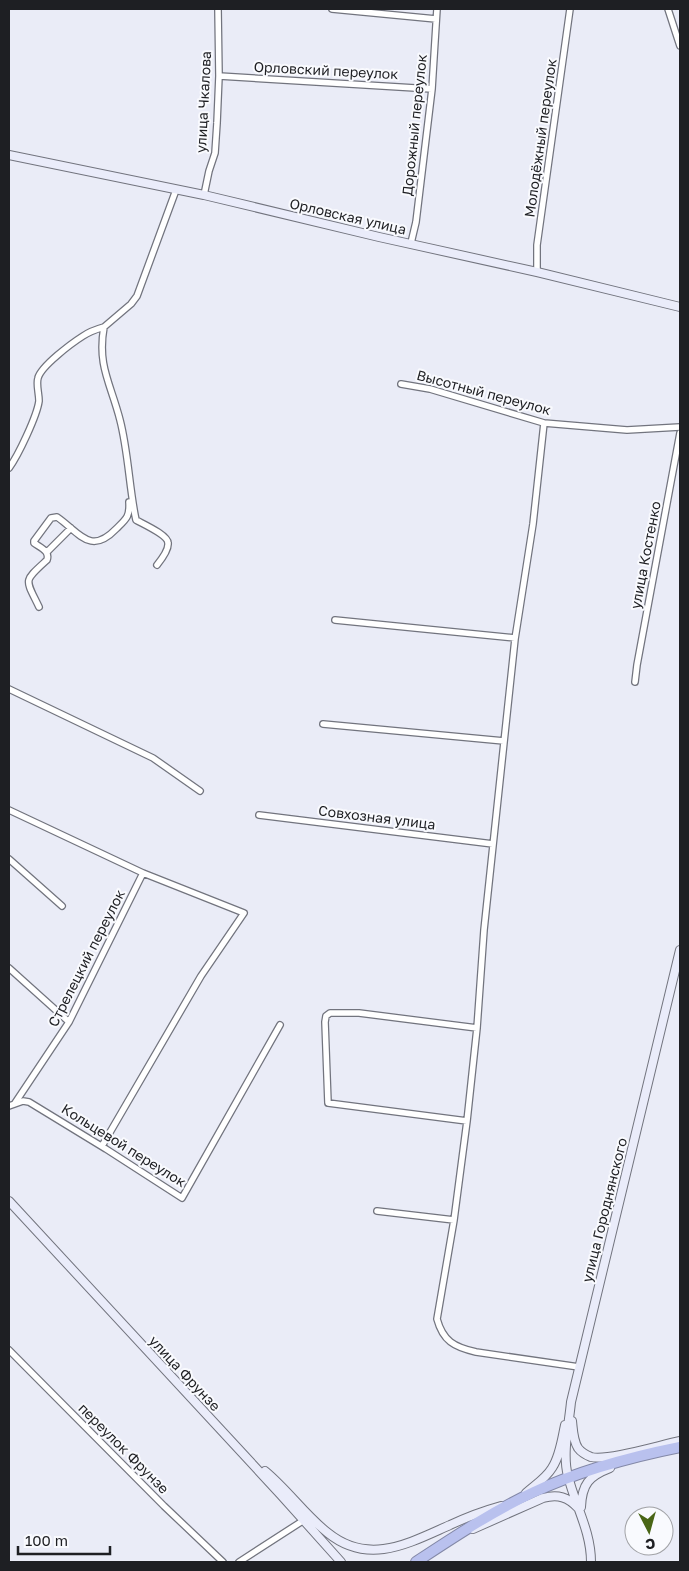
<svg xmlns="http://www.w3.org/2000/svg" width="689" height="1571" font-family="'Golos Text',sans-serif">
  <rect width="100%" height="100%" fill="#eaecf7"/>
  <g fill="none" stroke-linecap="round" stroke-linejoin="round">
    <defs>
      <path id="street" d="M332 9 436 19
        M668 9 680 46
        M219 76 432 89
        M204 195 209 171 215 153 217 123 219 76 218 9
        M411 243 416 222 432 89 437 9
        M537 272V245L570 9
        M401 384 430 389 544 423 627 430 680 427
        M544 423 533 524 515 639 484 930 477 1028 467 1121 454 1220 437 1319C443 1341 454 1347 476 1352L579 1367
        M9 468C18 456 37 416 39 401 39 393 36 385 38 378 41 366 72 343 83 336 89 332 97 329 104 327
        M47 552 71 528
        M157 565C161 560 169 550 168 543 168 535 143 524 136 520L135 515C129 484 128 451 120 420 111 384 97 366 104 327L131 304 137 296 176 190
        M39 607C25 578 23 582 47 560 50 551 41 548 34 543V541L51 518 57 517C79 532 90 556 116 529 126 519 130 517 129 502
        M335 620 515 638
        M635 682 637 665 680 433
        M9 689 153 758 200 791
        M323 724 504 741
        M9 810 143 873 244 913 201 976 102 1146
        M259 815 493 844
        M9 859 62 906
        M9 968 69 1022
        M15 1103 69 1022 143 873
        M9 1106 23 1101 29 1102 106 1149 182 1198 280 1025
        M467 1121 328 1103 325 1022 326 1016 330 1013H359L477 1028
        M377 1211 454 1220
        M9 1350 164 1506 223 1562
        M239 1562 304 1520"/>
      <path id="secondary" d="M9 155 204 195 379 237 537 272 680 307
        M9 1201 281 1495 341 1562
        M572 1421C573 1430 573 1440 578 1448 581 1452 586 1455 591 1457 608 1461 660 1445 680 1441
        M265 1471C288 1490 305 1515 328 1533 369 1566 409 1543 450 1525 467 1517 483 1511 501 1506
        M526 1493C535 1485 546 1478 552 1468 560 1456 562 1439 565 1425
        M581 1507C582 1484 589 1476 610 1468
        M473 1529 543 1498C558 1494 568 1497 578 1508
        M591 1562C591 1531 575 1505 568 1476 562 1454 569 1424 571 1402L680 950"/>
      <path id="highway" d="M416 1562C454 1537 493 1511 534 1492 581 1470 630 1457 680 1447"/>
    </defs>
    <use href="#street" stroke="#72747e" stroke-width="8"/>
    <use href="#secondary" stroke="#72747e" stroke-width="10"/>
    <use href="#highway" stroke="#8388a7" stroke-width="12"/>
    <use href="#street" stroke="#fff" stroke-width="5.5"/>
    <use href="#secondary" stroke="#eaecfa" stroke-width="8"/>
    <use href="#highway" stroke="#b9c1ee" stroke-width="10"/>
  </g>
  <g text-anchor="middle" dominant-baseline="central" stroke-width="4" stroke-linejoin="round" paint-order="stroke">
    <g font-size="14" fill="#1e1f23" stroke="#f9fafe">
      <text transform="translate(326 70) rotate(3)">Орловский переулок</text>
      <text transform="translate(203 102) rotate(-87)">улица Чкалова</text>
      <text transform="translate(414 125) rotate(-84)">Дорожный переулок</text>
      <text transform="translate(540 138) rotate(-82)">Молодёжный переулок</text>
      <text transform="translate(348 216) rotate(13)">Орловская улица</text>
      <text transform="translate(484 392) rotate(15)">Высотный переулок</text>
      <text transform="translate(645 555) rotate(-79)">улица Костенко</text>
      <text transform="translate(377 817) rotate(7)">Совхозная улица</text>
      <text transform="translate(86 958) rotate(-63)">Стрелецкий переулок</text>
      <text transform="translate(124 1145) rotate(32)">Кольцевой переулок</text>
      <text transform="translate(604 1210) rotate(-76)">улица Городнянского</text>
      <text transform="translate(185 1373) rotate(47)">улица Фрунзе</text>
      <text transform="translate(124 1448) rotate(45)">переулок Фрунзе</text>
    </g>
  </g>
  <rect width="689" height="1571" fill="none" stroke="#1e1f23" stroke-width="20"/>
  <g transform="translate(649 1531) rotate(174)"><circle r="24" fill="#f9fafe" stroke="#a1a2a6"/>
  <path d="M0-4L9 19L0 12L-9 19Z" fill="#496516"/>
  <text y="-8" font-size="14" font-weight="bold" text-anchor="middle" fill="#1e1f23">С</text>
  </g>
  <path d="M18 1546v8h92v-8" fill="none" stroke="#1e1f23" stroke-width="2.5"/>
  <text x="25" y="1546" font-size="15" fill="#1e1f23" stroke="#f9fafe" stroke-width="4" paint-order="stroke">100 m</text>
</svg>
